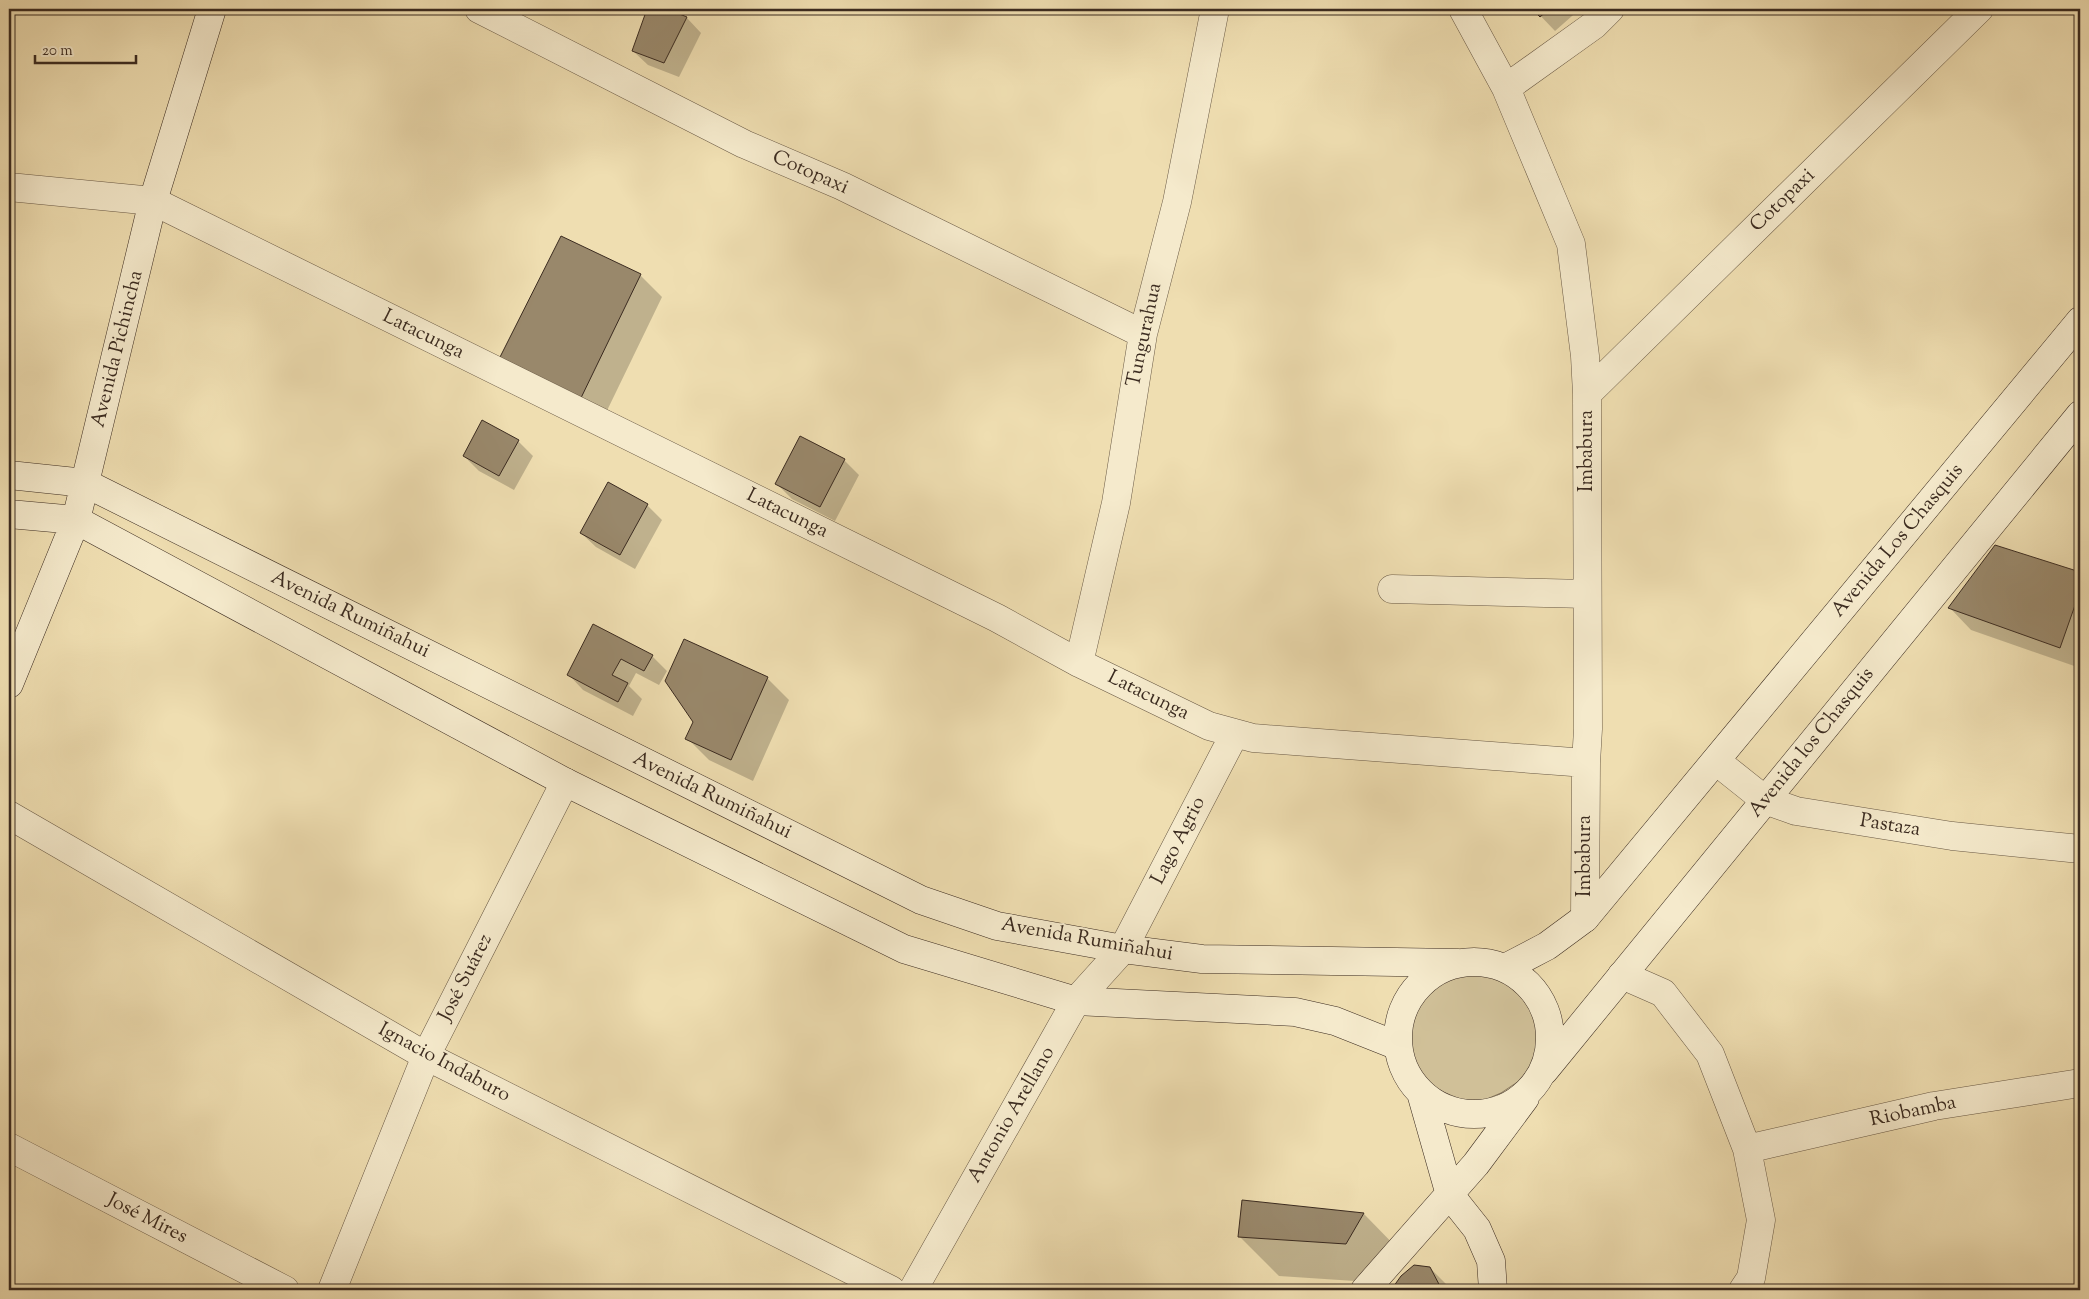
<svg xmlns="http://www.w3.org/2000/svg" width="2089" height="1299" font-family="'Sorts Mill Goudy',serif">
  <rect width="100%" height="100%" fill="#efdeb1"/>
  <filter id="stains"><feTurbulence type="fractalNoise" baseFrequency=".004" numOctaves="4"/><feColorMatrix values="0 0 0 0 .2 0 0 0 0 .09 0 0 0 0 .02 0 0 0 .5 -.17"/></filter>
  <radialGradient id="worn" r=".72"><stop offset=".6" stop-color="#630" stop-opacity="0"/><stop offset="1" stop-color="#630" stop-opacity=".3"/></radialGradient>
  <path fill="#d0c098" stroke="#86765c" d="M1474 970 1501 977 1522 992 1534 1008 1540 1032 1537 1060 1522 1079 1501 1093 1475 1104C1455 1097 1435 1091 1421 1076 1409 1063 1405 1034 1410 1017 1414 1003 1429 987 1441 979 1449 973 1464 972 1474 970Z"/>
  <path fill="#0003" d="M649 9H664L687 18 701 33 679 77 648 65 633 51Z
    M864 9H876L875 13Z
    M1534 9H1580L1555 31Z
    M640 275 662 297 601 423 521 385Z
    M518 441 533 456 514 490 479 471 464 456Z
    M844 460 859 475 835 521 792 499 777 484Z
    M647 505 662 520 635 569 596 547 581 533Z
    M1995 546 2080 574V668L1971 630 1950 608Z
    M594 626 652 656 667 671 659 685 636 673 629 686 642 699 633 716 583 690 569 675Z
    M767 678 789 700 753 781 709 760 687 738 694 722Z
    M1243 1201 1364 1214 1403 1254 1385 1283 1279 1276 1239 1236Z
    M1430 1268 1452 1290H1392L1402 1277Z"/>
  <path fill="#99886b" stroke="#3b2b20" d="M647 9H667L687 17 664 63 632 51Z
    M1532 9H1549L1540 17Z
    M561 236 641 274 579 402 497 363Z
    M482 420 519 440 499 476 463 456Z
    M800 436 845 459 820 507 775 484Z
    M608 482 648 504 620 555 580 533Z
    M1995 545 2080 572V591L2060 648 1948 608Z
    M593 624 653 655 644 671 621 659 612 675 628 683 618 702 567 675Z
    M684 639 768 677 731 760 685 739 693 722 665 681Z
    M1242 1200 1364 1213 1346 1244 1238 1237Z
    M1414 1265 1430 1267 1442 1290H1391L1401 1276Z"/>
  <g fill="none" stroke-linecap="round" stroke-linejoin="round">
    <defs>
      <path id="street" d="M479 9 744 144 842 186 1143 334
        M1463 9 1506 88 1571 244 1585 356 1587 394 1588 729 1586 763 1585 918
        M1506 88 1594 25 1610 9
        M9 187 153 201 997 618 1079 663 1209 726 1253 738 1586 763
        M1587 394 1979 9
        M1392 589 1587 594
        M1079 663 1116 503 1143 334 1177 202 1215 9
        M1716 761 1765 800 1796 811 1952 836 2080 849
        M9 815 426 1056 891 1290
        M1622 975 1663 993 1710 1054 1747 1149 1761 1220 1751 1278 1743 1290
        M9 1147 285 1290
        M1747 1149 1934 1106 2080 1083
        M332 1290 426 1056 565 782
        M913 1290 1076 1001 1123 949 1235 733"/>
      <path id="secondary" d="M9 475 85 483 921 900 997 926 1123 949 1202 959 1458 963
        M9 514 76 520 565 782 904 949 1076 1001 1295 1012 1335 1021 1398 1046
        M9 684 76 520 153 201 212 9
        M1398 1038a76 76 0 1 1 152 0a76 76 0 1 1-152 0Z
        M1505 968 1547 946 1585 918 2080 321
        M1544 1071 2080 415
        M1421 1093 1450 1195 1477 1229 1491 1261 1493 1290
        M1365 1290 1476 1164 1525 1098"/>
    </defs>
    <use href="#street" stroke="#685844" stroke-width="29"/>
    <use href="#secondary" stroke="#3b2b20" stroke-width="29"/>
    <use href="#street" stroke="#f5eacc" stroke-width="28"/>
    <use href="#secondary" stroke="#f5eacc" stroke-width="28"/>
  </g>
  <g text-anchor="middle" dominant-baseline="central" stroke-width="4" stroke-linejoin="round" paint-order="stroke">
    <g font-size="20" fill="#3b2b20" stroke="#f5eacc">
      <text transform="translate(810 173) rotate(24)">Cotopaxi</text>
      <text transform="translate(1783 201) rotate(-44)">Cotopaxi</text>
      <text transform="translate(423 335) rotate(26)">Latacunga</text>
      <text transform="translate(1145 335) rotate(-78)">Tungurahua</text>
      <text transform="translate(118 349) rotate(-76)">Avenida Pichincha</text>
      <text transform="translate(1587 451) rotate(-90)">Imbabura</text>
      <text transform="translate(787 514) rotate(26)">Latacunga</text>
      <text transform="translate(1898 541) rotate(-50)">Avenida Los Chasquis</text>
      <text transform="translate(350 615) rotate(26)">Avenida Rumiñahui</text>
      <text transform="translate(1148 696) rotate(26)">Latacunga</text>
      <text transform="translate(1812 743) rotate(-51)">Avenida los Chasquis</text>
      <text transform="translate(712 796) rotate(26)">Avenida Rumiñahui</text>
      <text transform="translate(1890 826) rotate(9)">Pastaza</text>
      <text transform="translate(1179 841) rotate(-63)">Lago Agrio</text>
      <text transform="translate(1585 856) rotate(-90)">Imbabura</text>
      <text transform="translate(1087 940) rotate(10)">Avenida Rumiñahui</text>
      <text transform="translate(466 978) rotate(-63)">José Suárez</text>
      <text transform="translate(444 1063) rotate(28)">Ignacio Indaburo</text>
      <text transform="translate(1913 1112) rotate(-12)">Riobamba</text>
      <text transform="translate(1012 1115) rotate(-60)">Antonio Arellano</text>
      <text transform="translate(147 1219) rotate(27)">José Mires</text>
    </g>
  </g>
  <rect width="2089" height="1299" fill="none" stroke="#efdeb1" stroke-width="30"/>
  <rect x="10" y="10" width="2069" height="1279" fill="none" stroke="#3b2b20" stroke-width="2.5"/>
  <rect x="15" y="15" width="2059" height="1269" fill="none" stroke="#3b2b20"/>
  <path d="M35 55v8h101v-8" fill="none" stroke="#3b2b20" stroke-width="2.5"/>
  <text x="42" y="55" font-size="15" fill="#3b2b20" stroke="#f5eacc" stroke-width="4" paint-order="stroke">20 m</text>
  <rect width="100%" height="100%" filter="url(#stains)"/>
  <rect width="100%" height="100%" fill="url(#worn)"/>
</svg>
